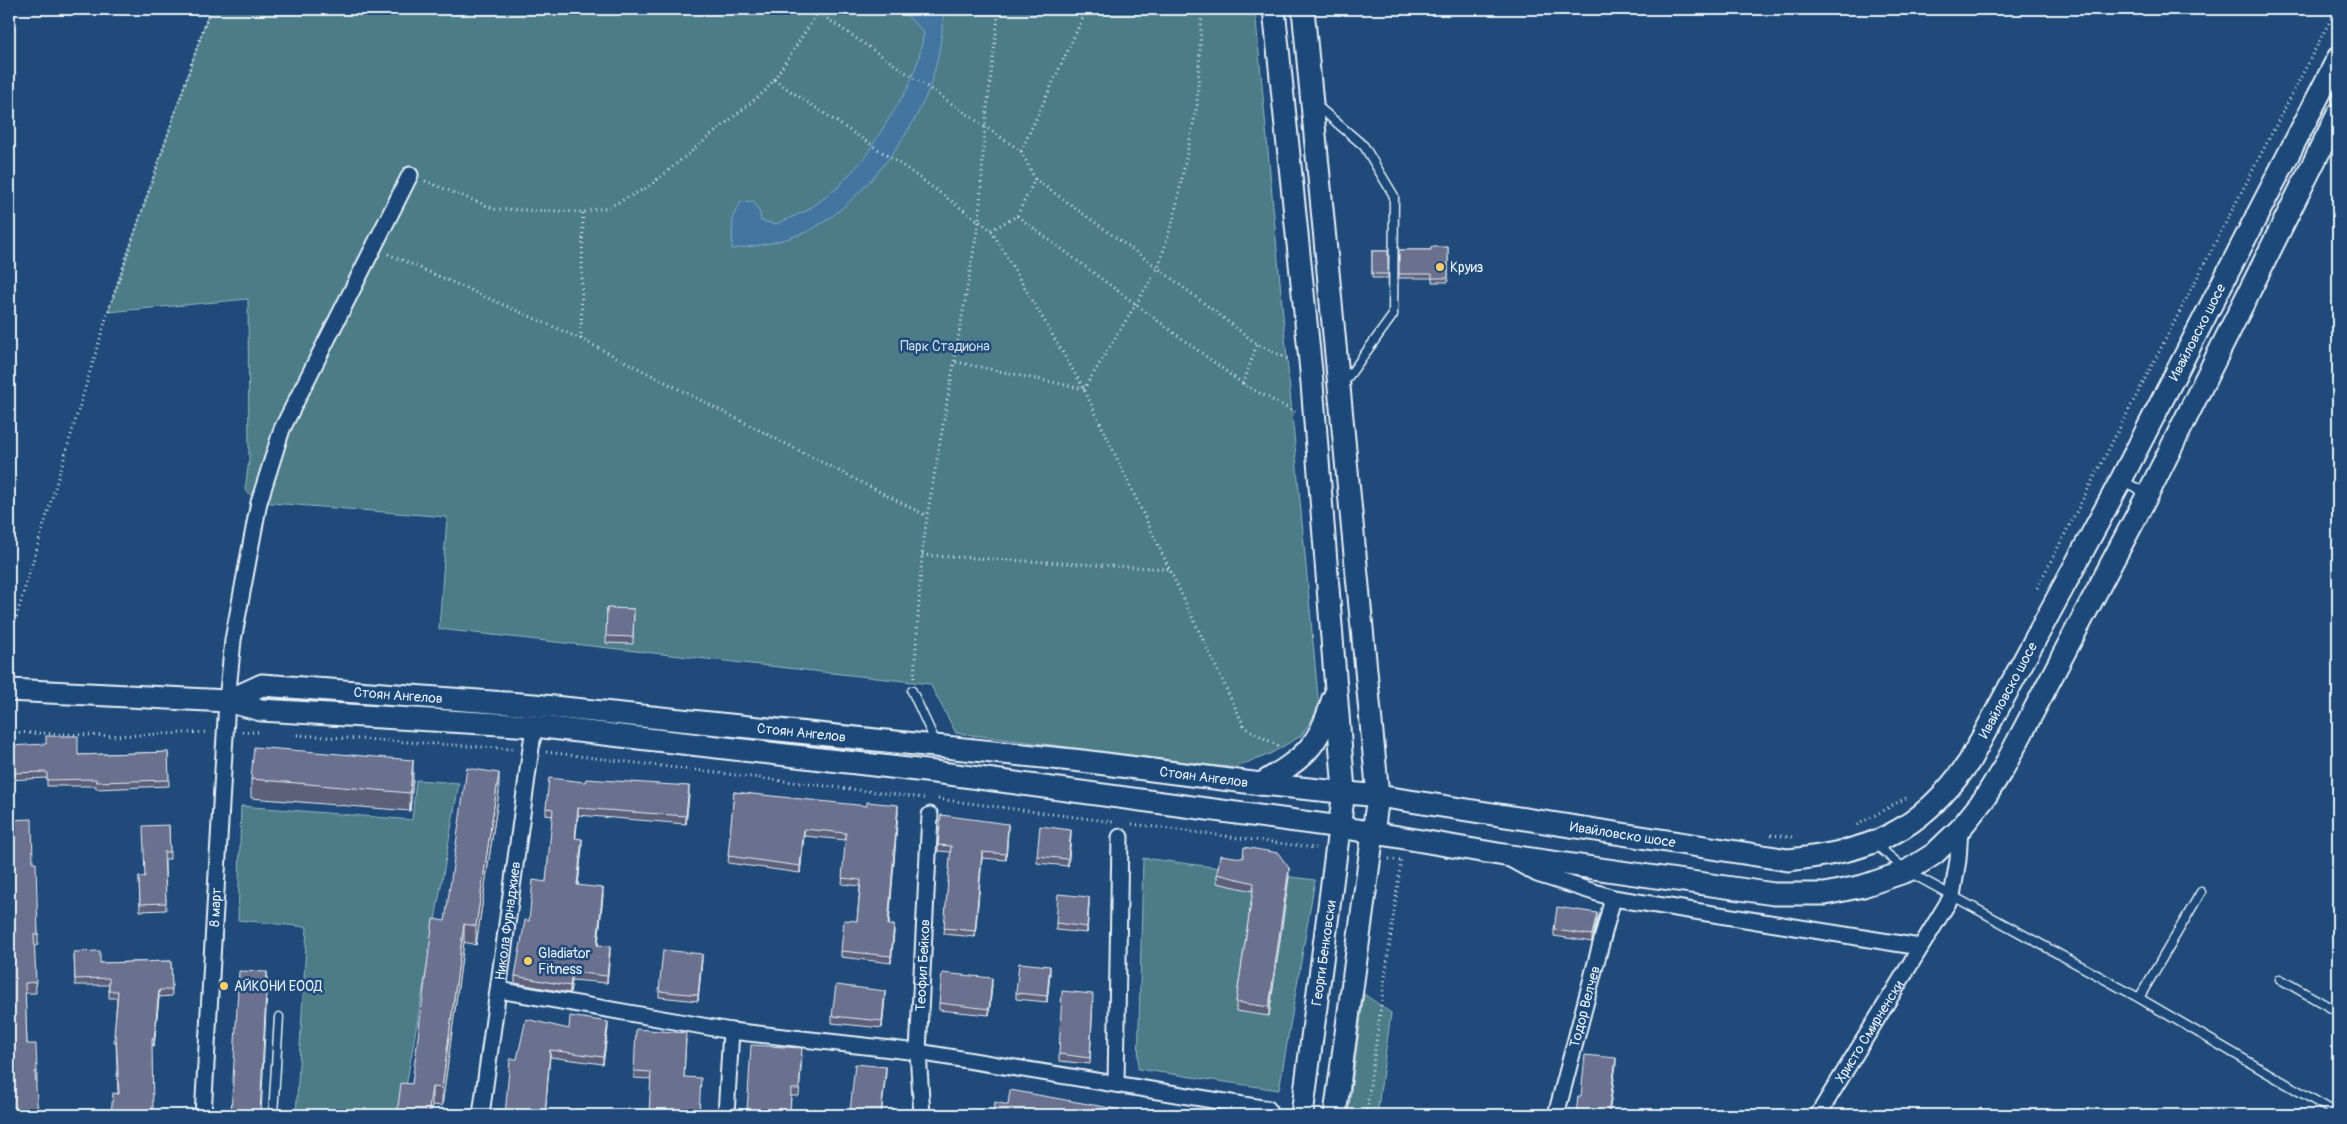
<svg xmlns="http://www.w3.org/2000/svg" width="2347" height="1124" font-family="Pangolin,sans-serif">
  <rect width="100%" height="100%" fill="#1f4a7a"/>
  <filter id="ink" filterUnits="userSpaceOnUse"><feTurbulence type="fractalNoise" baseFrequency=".02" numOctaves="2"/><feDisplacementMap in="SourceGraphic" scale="10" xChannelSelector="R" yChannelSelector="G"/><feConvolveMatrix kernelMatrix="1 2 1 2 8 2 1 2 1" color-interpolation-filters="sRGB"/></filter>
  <g filter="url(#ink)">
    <path fill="#4b7c88" stroke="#9ab6c0" d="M210 9H1255L1319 708 1301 736 1270 754 1235 768 956 733 930 684 439 629 447 517 259 502 245 490 249 460 248 299 108 312Z
      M416 780 459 783 401 1115H296L307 927 238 920 241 806 412 820Z
      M1143 858 1315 880 1279 1090 1138 1069Z
      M1364 994 1391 1013 1377 1115H1348Z"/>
    <path fill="#4376a0" stroke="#85a7c3" d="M900 9H944C942 32 940 54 933 76 919 129 856 210 806 232 782 242 758 246 732 249L733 216 741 202 753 201 760 213 761 221 776 224 808 210 836 189 865 157 908 88 919 58 924 32Z"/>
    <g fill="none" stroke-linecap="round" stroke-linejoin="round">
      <defs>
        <path id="lane" d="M1316 105 1364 146 1394 196 1393 315 1343 384
          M2121 480 2146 493
          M912 691 936 743
          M1874 843 1907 871 2139 998 2338 1114
          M2280 979 2338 1012
          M2139 998 2201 892
          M273 1115 279 1017"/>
        <g id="street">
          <path d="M1510 859 1537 874 1613 898 1920 947"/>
          <path d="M499 990 731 1031 918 1052 1268 1109"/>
          <path d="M1116 1084 1120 837"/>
          <path id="s1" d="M203 1115 227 701 233 640 259 502 282 429 410 175"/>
          <path id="s2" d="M481 1115 534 726"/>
          <path d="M726 1115 731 1031"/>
          <path id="s3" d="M922 1115 918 1052 930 815"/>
          <path id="s4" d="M1556 1115 1613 898"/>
          <path id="s5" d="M1818 1115 1952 896 1958 860 1960 829"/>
        </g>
        <g id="secondary">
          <path d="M1274 9 1311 371 1344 791 1302 1115"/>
          <path d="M1303 9 1378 796 1335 1115"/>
          <path d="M9 690 227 701 261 710 534 726 934 772 1340 827 1504 855 1774 894H1825L1863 886 1907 871 1934 854 1960 829 1984 799 2004 767 2148 494 2338 114"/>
          <path id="s6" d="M227 701 262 685 534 705 1082 761 1261 784 1378 796 1788 860C1872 851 1919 833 1969 762L2121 480 2338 58"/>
          <path d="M1261 784C1303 758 1319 748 1333 698"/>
        </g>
      </defs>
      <use href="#lane" stroke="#e8f1f8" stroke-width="11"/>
      <use href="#street" stroke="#e8f1f8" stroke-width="19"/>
      <use href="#secondary" stroke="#e8f1f8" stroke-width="25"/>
      <path stroke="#e8f1f8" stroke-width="3" stroke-dasharray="1 4" stroke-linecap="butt" d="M819 13 1021 151 1035 179 1158 268 1257 344 1290 360
        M774 80 906 168 991 230 1084 389 1245 728 1282 748
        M1021 151 1087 9
        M425 181 495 209 583 212 609 207 648 187 765 91 774 80 820 9
        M1017 216 1243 384 1295 412
        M991 230 1017 216 1035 179
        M388 254 581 339 927 516
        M581 339 583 212
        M956 362 1084 389 1158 268 1174 217 1197 105 1202 9
        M1243 384 1257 344
        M922 555 1168 569
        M2037 588 2336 9
        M9 641 108 312 210 9
        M914 678 922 555 927 516 979 221 985 125 999 9
        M9 732 115 736 208 732
        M242 732H260
        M297 735 515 749
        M546 752 924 798
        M938 799 1113 822
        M1132 824 1316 848
        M1857 825 1906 798
        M1771 835 1792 837
        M1389 859 1401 861
        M1366 1115 1401 861"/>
      <use href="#lane" stroke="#1f4a7a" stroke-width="8"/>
      <use href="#street" stroke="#1f4a7a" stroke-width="15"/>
      <use href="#secondary" stroke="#1f4a7a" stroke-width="21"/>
    </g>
    <path fill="#5b607a" stroke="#e8f1f8" d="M1448 247V282H1432V278H1399V250H1431Z
      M1372 251H1388V278H1372Z
      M607 608 634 609 633 644 606 643Z
      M9 746 78 755 168 752 169 786 96 789V786H47V778L9 780Z
      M251 779H413L410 811 251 798Z
      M585 782 689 794 686 824 578 815 575 838 582 847 578 885 603 895 598 945 610 953 607 983 572 980 570 993 515 983V976L529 921 546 882 553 816 546 815V808Z
      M499 792 476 945 464 942 442 1106 432 1105 412 1084 445 921Z
      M734 792 898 812 889 925 894 932 891 963 841 957V951L857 921 860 886 842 884 846 840 804 836 800 873 728 863Z
      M169 825 170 859H165L166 910 140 911 139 877H144Z
      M1008 831 1006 860 982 858 975 937 944 934 951 852 938 851V845Z
      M1071 836 1068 866 1037 863V856Z
      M33 863 38 935V945L34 946 36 993H25L27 1044 37 1072V1082H36L9 1115Z
      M1217 874 1289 877 1269 1016 1236 1011V1002L1253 891 1217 883Z
      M1089 904 1087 933 1056 930V923Z
      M1597 919 1592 942 1554 936V930Z
      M74 952 100 963 171 961 172 996 159 997 154 1046 152 1045 118 1094 116 1042H114L117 998H109V985H75Z
      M702 960 698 1001 659 997V991Z
      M1050 973 1047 1002 1016 999V993Z
      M992 985 989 1015 939 1010V1003Z
      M885 997 882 1028 832 1023V1016Z
      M1093 1001 1090 1064 1059 1061V1054Z
      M608 1028 603 1064 550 1057 517 1059 569 1029Z
      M686 1039 684 1077 651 1079 634 1078V1071Z
      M802 1055 799 1096H791L790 1115H739L747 1112Z"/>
    <path fill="#4a4e63" stroke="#e8f1f8" d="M413 760V779L410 811V793Z
      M499 773V792L476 945V926Z
      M689 786V794L686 824V816Z
      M898 805V812L888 931V925Z
      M578 808V815L575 846V838Z
      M1008 824V831L1006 860V854Z
      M804 829V836L800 873V866Z
      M1071 830V836L1068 866V859Z
      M582 839V847L577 893V885Z
      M982 852V858L975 937V931Z
      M1289 868V877L1269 1016V1007Z
      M603 888V895L597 952V945Z
      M1089 897V904L1087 933V927Z
      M1597 913V919L1592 942V935Z
      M464 924V942L442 1106V1088Z
      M894 925V932L891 963V956Z
      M610 946V953L607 983V976Z
      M702 954V960L698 1001V995Z
      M1050 966V973L1047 1002V996Z
      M267 972V991L261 1115H260Z
      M572 972V980L570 993V986Z
      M992 978V985L989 1015V1009Z
      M159 990V997L154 1046V1039Z
      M885 991V997L882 1028V1021Z
      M608 1022V1028L603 1064V1057Z
      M550 1050V1057L545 1115Z
      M1616 1058V1065L1609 1115H1608Z
      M886 1067V1074L881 1115Z
      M432 1087V1105L430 1115H428Z"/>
    <path fill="#6a708e" stroke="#e8f1f8" d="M1431 247H1448V278H1432V274H1399V250H1431Z
      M1372 251H1388V274H1372Z
      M607 608 634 609 633 637 606 636Z
      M46 736H78V755L168 752 169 780 96 782V779L47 780V772L9 773V746L46 744Z
      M254 747 413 760 410 793 251 779Z
      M467 768 499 773 476 926 464 924 442 1088 432 1087 428 1115H397L401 1083 412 1084 433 919 445 921Z
      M549 778 585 782 586 779 689 786 686 816 578 808 575 838 582 839 577 885 603 888 597 945 610 946 607 976 572 972 570 986 515 976 525 920 529 921 533 880 546 882 553 809 546 808Z
      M734 792 867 806V802L898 805 888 925H894L891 956 841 951 844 920 857 921 861 880 842 878 846 833 804 829 800 866 728 856Z
      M941 815 1008 824 1006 854 982 852 975 931 944 928 951 846 938 845Z
      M32 819 33 863H36L38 935H34L36 982 25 983 27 1044H36L37 1072H35L38 1115H9V820Z
      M169 825 170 852H164L166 903 140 904 139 877H145L143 826Z
      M1040 826 1071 830 1068 859 1037 856Z
      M1244 847 1278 853 1289 868 1269 1007 1236 1002 1254 883 1217 874 1220 855 1243 858Z
      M1058 894 1089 897 1087 927 1056 923Z
      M1557 907 1597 913 1592 935 1554 930Z
      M663 950 702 954 698 995 659 991Z
      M100 951V963L171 961 172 990H159L154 1039H152L153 1115H111L113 1093 119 1094 116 1035H114L118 991H109V978L75 979 74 952Z
      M1019 963 1050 966 1047 996 1016 993Z
      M239 971 267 972 260 1115H231Z
      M942 973 992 978 989 1009 939 1003Z
      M836 985 885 991 882 1021 832 1016Z
      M1062 991 1093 994 1090 1058 1059 1054Z
      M570 1016 608 1022 603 1057 550 1050 545 1115H505L510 1059H517L526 1019 569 1029Z
      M636 1029 686 1033 684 1077 701 1078 699 1115H649L651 1072 634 1071Z
      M751 1045 802 1048 799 1089H791L790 1115H739V1112H747Z
      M1585 1055 1616 1058 1608 1115H1576L1578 1096H1581Z
      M855 1064 886 1067 881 1114H887V1115H837V1111L850 1112Z
      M1010 1090 1149 1115H993L995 1102 1008 1105Z"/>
  </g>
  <g fill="#ffd166" stroke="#1f4a7a" stroke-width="2">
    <circle cx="1440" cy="267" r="5"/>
    <circle cx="528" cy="961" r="5"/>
    <circle cx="224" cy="986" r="5"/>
  </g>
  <g text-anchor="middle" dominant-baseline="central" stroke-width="5" stroke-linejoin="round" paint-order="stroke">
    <g font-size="14" fill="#e8f1f8" stroke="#1f4a7a" text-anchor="start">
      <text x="1450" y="267">Круиз</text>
      <text x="538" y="953">Gladiator<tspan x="538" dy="16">Fitness</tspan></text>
      <text x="234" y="986">АЙКОНИ ЕООД</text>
    </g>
    <g font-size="14" fill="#e8f1f8" stroke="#1f4a7a">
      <text stroke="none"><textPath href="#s6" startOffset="2276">Ивайловско шосе</textPath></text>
      <text stroke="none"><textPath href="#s6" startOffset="1871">Ивайловско шосе</textPath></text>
      <text stroke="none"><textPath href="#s6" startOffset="175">Стоян Ангелов</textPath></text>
      <text stroke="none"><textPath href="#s6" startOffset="580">Стоян Ангелов</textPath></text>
      <text stroke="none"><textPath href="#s6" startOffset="985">Стоян Ангелов</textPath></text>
      <text stroke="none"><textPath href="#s6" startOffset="1408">Ивайловско шосе</textPath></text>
      <text stroke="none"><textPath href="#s1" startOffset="208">8 март</textPath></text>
      <text stroke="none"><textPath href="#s2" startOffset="196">Никола Фурнаджиев</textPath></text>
      <text transform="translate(1324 953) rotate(-82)">Георги Бенковски</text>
      <text stroke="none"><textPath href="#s3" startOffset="150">Теофил Бейков</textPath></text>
      <text stroke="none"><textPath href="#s4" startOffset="112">Тодор Велчев</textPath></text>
      <text stroke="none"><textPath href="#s5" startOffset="98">Христо Смирненски</textPath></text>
    </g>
    <g font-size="14" fill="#d0dfe7" stroke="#1f4a7a">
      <text x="945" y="346">Парк Стадиона</text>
    </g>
  </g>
  <rect width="2347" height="1124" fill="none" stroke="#1f4a7a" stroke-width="30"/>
  <rect x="15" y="15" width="2317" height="1094" fill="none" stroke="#e8f1f8" stroke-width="2" filter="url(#ink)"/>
</svg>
